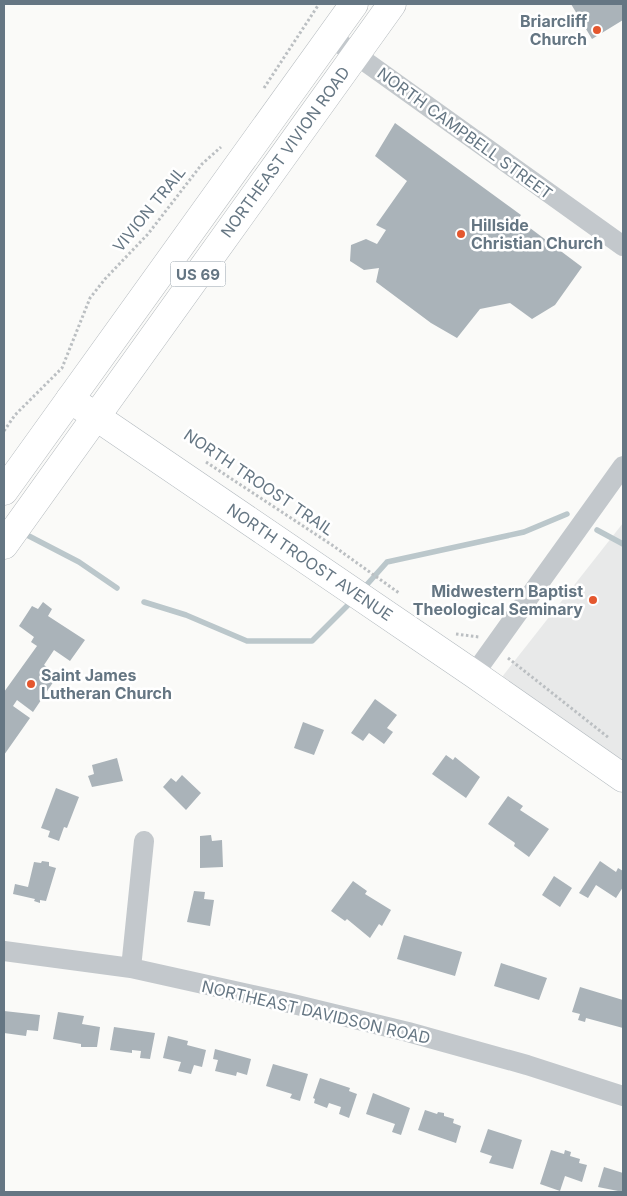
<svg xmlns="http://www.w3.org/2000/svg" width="627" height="1196" font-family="Inter,sans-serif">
  <rect width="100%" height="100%" fill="#fafaf8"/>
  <path fill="#e8e9e9" d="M623 523V761L502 677Z"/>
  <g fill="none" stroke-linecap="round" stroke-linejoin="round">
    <path stroke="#bbc7cb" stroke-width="5.5" d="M597 530 623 544
      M27 535 79 562 117 588
      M363 589 387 562 524 532 567 514
      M144 602 186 615 247 641H312L353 600"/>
  </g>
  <path fill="#aab3b9" d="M571 4H623V20L592 39Z
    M395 123 521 215 518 219 582 267 555 305 532 319 510 303 480 309 457 338 431 323 376 282 379 268 364 270 350 261 351 245 366 239 377 244 386 230 376 225 407 181 375 156Z
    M43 602 52 609 48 616 85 640 70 661 54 650 44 665 58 675 33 712 17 700 13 706 30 718 4 755V692L37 646 31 642 34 637 19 626 32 606 38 609Z
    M375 699 397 715 387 728 393 732 384 744 369 733 363 741 351 733Z
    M303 722 324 730 314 755 294 748Z
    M446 755 453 760 455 757 480 777 466 798 432 774Z
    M117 758 123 781 92 787 88 776 94 774 92 765Z
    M182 775 201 793 186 810 163 787 171 778 176 782Z
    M56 788 79 797 67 828 64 827 59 841 48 837 50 831 41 828Z
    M508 796 523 806 520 810 549 829 529 857 514 846 515 843 488 824Z
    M211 835 212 841 222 840 223 867 200 868V836Z
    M42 861 49 862V866L56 868 46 901 40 900V903L34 901 35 899 13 894 15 884 28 887 34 862 41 863Z
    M600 861 616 872 618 868 623 871V887L616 898 596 885 588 898 579 893Z
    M554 876 572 888 560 907 542 895Z
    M353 881 367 891 365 894 391 910 382 926 379 924 370 938 347 919 345 921 331 911Z
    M194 891 205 892 204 899 214 900 210 926 187 922Z
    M404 935 462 952 455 976 397 959Z
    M501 963 547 978 539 1000 494 986Z
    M580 987 623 1000V1028L586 1018 585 1022 578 1020 580 1014 572 1012Z
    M4 1011 40 1015 38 1031 27 1030 26 1036 4 1033Z
    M58 1012 84 1016 82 1024 100 1027 97 1047H81V1044L53 1039Z
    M114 1027 155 1033 150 1059 140 1058 141 1051 132 1050V1053L110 1050Z
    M168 1036 188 1041 187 1045 206 1050 202 1067 194 1065 191 1074 178 1071 181 1062 163 1058Z
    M215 1049 251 1059 247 1075 237 1072 236 1076 215 1071 218 1060 213 1059Z
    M273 1064 308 1074 300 1101 290 1098 292 1094 266 1086Z
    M320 1078 350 1088 349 1091 357 1094 349 1118 339 1114 341 1107 329 1103 327 1108 314 1103 315 1099 313 1098Z
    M373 1093 410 1108 401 1135 392 1132 395 1124 366 1114Z
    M425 1110 437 1114 438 1112 444 1113V1116L454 1119 453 1123 461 1126 456 1143 418 1130Z
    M488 1129 522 1140 513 1169 489 1163 492 1156 480 1152Z
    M551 1150 564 1154 565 1150 571 1152 570 1156 580 1159 579 1163 587 1165 582 1182 565 1176 560 1191 540 1184Z
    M604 1167 623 1173V1192L598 1187Z"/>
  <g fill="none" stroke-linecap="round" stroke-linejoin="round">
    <defs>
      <path id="secondary" d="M70 399 474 674 623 778"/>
      <path id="primary" d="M4 491 354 4
        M4 545 392 4"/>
    </defs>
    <use href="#secondary" stroke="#b3babf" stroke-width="29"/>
    <use href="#primary" stroke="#b5babe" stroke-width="29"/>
    <path stroke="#bbbfc2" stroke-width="3" stroke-dasharray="2.5 2.5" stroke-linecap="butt" d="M264 88 319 4
      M4 431 15 415 62 368 90 298 105 279 148 234 202 164 221 147
      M206 462 332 545 399 593
      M456 634 479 637
      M508 658 609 738"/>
    <path stroke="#c3c8cc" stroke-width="20" d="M331 37 623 246
      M474 674 623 466
      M4 951 131 968 289 1003 408 1032 527 1065 623 1096
      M131 968 144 841"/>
    <use href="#secondary" stroke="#fff" stroke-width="28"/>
    <use href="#primary" stroke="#fff" stroke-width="28"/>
  </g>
  <g fill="#e4572e" stroke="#fff" stroke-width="2">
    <circle cx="597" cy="30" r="5"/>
    <circle cx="461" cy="234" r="5"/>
    <circle cx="593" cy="600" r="5"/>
    <circle cx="31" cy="684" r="5"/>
  </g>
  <g text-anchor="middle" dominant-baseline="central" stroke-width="5" stroke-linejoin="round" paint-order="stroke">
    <rect fill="#fff" stroke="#939fa8" stroke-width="1" x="170.5" y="261.5" width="55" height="25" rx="4"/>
    <g font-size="15" font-weight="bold" fill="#657683">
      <text x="198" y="274">US 69</text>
    </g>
    <g font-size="16" font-weight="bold" fill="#657683" stroke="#fff" text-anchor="end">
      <text x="587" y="21">Briarcliff<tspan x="587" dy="18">Church</tspan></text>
      <text x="471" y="225" text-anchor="start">Hillside<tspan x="471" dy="18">Christian Church</tspan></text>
      <text x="583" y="591">Midwestern Baptist<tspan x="583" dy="18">Theological Seminary</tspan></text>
      <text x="41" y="675" text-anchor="start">Saint James<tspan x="41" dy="18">Lutheran Church</tspan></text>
    </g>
    <g font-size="16" fill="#657683" stroke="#fff">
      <text transform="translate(465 133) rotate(36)">NORTH CAMPBELL STREET</text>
      <text transform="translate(285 152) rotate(-54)">NORTHEAST VIVION ROAD</text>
      <text transform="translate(149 209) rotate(-51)">VIVION TRAIL</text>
      <text transform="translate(259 482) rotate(34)">NORTH TROOST TRAIL</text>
      <text transform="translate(310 562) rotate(34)">NORTH TROOST AVENUE</text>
      <text transform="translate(316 1012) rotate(13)">NORTHEAST DAVIDSON ROAD</text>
    </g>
  </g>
  <rect width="627" height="1196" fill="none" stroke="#657683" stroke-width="10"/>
</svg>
